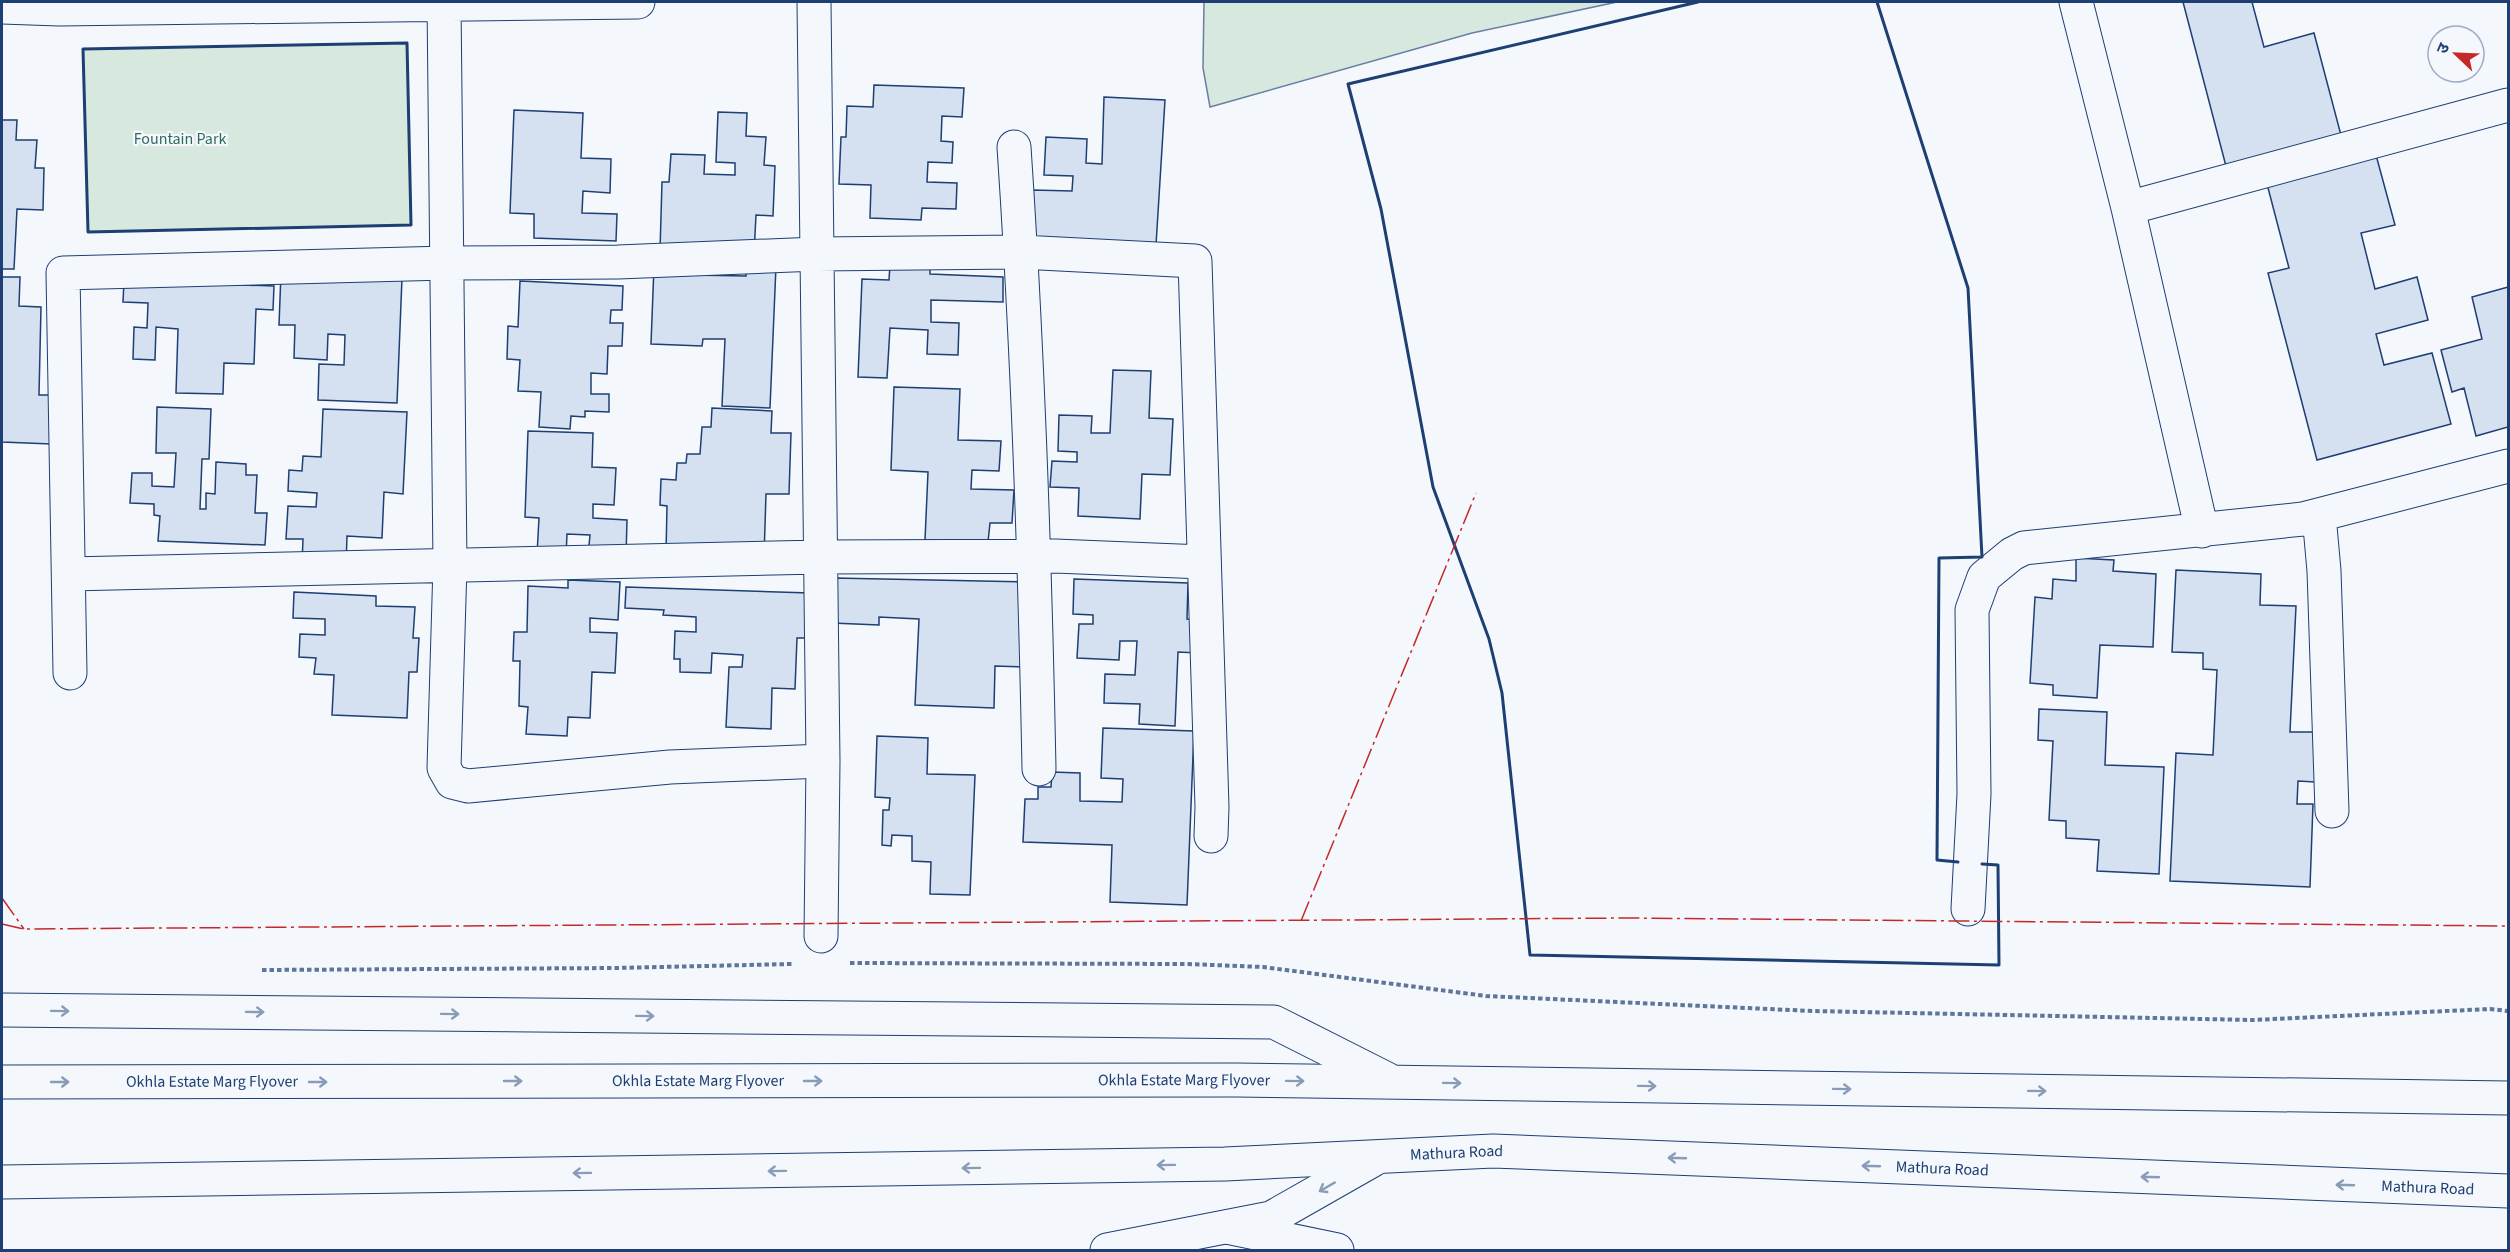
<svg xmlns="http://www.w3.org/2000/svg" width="2510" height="1252" font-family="'Source Sans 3','Noto Sans Devanagari',sans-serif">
  <rect width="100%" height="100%" fill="#f4f7fb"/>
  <path fill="#d7e8df" stroke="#687fa3" stroke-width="1.5" d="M1204 2H1617L1472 33 1210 107 1203 68Z
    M407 43 411 225 88 232 83 49Z"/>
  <path fill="#d5e0f0" stroke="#1d3f73" stroke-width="1.5" d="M2183 2H2252L2264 47 2314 33 2342 139 2227 170Z
    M874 85 964 88 962 117 942 116 941 141 953 142 952 163 928 162 927 182 957 183 956 209 922 208 921 220 870 218 871 185 839 184 841 137H846L847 106 873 107Z
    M1104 97 1165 100 1156 245 1031 246 1033 190 1072 191 1073 176 1044 175 1046 137 1087 139 1086 163 1102 164Z
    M514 110 583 113 581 158 611 159 610 193 583 191 582 213 617 214 616 241 534 238V214L510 213Z
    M718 112 747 113 746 136 766 137 764 165 775 166 773 216 756 215 754 254 660 251 662 182H669L671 154 705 155 704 174 735 175V163L716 162Z
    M2 120H17L16 140H37L35 168H44L43 210 17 209 14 269H2Z
    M2376 155 2395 225 2361 233 2375 289 2417 277 2428 320 2376 334 2384 365 2432 353 2451 424 2317 460 2268 273 2289 268 2267 184Z
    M746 265 776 266 770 408 722 406 725 339H703L702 346 651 344 654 266 691 275 746 276Z
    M890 265 930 267V274L1003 277V302L931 300V322L959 323 958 355 927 354 928 330 890 328 887 378 858 377 862 279 889 280Z
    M281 273 402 278 397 403 318 400 319 364 344 365 345 335 328 334 327 360 294 358 295 325H279Z
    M2 277H20L19 306 41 307 39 395H52L51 444 2 442Z
    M124 281 274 286 273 310 256 309 254 364 224 363 223 394 176 393 178 329 156 327 155 360 133 359 134 327 147 328 148 303 123 302Z
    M520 281 623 286 622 310H611L610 323H623L622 346H608L607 374 591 373V394H609V412L585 411V417L571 416 570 429 539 427 541 392 518 391 520 360 507 359 508 326 518 327Z
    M2508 287V427L2476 436 2464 388 2452 392 2441 350 2482 339 2472 297Z
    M1113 370 1151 371 1149 418 1173 419 1170 475 1142 474 1140 519 1078 516 1079 488 1050 487 1052 461 1077 462V452L1058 451 1059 415 1092 416 1091 433H1110Z
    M894 387 960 389 958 440 1001 441 999 471 972 470 971 489 1014 490 1012 523H990L988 542 925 540 928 472 891 470Z
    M157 407 211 409 209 459H202L200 509H206V493L215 494 216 462 246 464V475H257L255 513H267L265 545 158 541 160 516 154 515V504L130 503 132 473H152V486L174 487 176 453H156Z
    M712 408 772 411 771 433H791L789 494H766L764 557 666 554 667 506 660 505 661 479 676 480 677 463H686L687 454H700L702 427H711Z
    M323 409 407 412 403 494 384 492 382 538 347 536 346 566 302 564 303 539H286L288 506 316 507 317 493 288 491 289 470 302 471 303 456 321 457Z
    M528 431 593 433 592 467 616 468 614 505 593 504V518L627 520 626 557 588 556 590 535 567 534 566 556 537 555 539 518 525 517Z
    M2076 558 2114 560 2113 571 2156 574 2153 647 2100 645 2097 698 2053 695V685L2030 683 2035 597 2052 599 2053 579 2076 581Z
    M2176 570 2261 574 2260 605 2296 606 2290 732H2317L2315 782 2298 781 2297 804H2313L2310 887 2170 881 2176 753 2213 755 2217 670 2203 669V653L2172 652Z
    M834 578 1026 582 1025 667 995 666 994 708 915 705 919 619 879 617V625L832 623Z
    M1074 579 1188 583 1187 619 1199 620 1198 653 1178 652 1175 726 1139 724 1140 704 1104 703 1105 674 1135 675 1137 641H1120L1119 660 1077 658 1079 624H1093V615L1073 614Z
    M568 580 620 582 618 620 590 618V632L617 633 615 673 592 672 590 718 568 717 567 736 526 734 528 707 519 706 520 661H513L514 632H527L528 586 568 588Z
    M626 587 810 593 808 638H797L795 689 772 688 771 729 726 727 729 667H742L743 655 712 653 711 673 680 672V659H674L675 631 696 632V617L663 615 664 610 625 608Z
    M294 592 376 596V606L415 607 413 638H419L417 672H409L407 718 332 715 334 675 314 674 316 658 299 657 300 634 325 635V619L293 618Z
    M2039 709 2107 712 2105 765 2164 767 2159 874 2097 871 2099 840 2066 838V821L2049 820 2053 741 2038 740Z
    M1103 728 1194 731 1187 905 1110 902 1112 845 1023 842 1025 799H1038V787H1051L1052 772 1080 773V801L1122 802 1123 779 1101 778Z
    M877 736 928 738 927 774 975 775 970 895 930 894 931 862 912 861V836L892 835 891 846 882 845 883 810H889L890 798 875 797Z"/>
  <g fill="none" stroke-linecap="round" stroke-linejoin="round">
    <defs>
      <path id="street" d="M444 2 450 565 444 768 452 782 468 786 670 767 823 761
        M814 2 823 761 821 936
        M2076 2 2128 208 2202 531
        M2 7 59 9 638 2
        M1014 147C1028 354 1035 561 1039 769
        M2128 208 2508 105
        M2319 515 2324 571 2332 811
        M69 574 820 557 1055 556 1203 562
        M70 673 63 273 447 263 618 262 817 254 1021 252 1195 261 1212 807 1211 836
        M1968 909 1974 794 1972 610 1984 577 2012 554 2024 548 2303 519 2508 466
        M1227 1227 1337 1250"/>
      <g id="highway">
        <path d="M2 1010 1274 1022 1387 1079"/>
        <path id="s1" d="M2 1082 1236 1080 2508 1098"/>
        <path id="s2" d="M2 1182 1225 1164 1493 1151 2508 1191"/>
        <path d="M1107 1250 1271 1218 1373 1160"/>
      </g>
    </defs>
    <use href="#street" stroke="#1d3f73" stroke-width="35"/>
    <use href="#highway" stroke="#1d3f73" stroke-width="35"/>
    <path stroke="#5e769c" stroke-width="4" stroke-dasharray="4.5 3" stroke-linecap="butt" d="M850 963 1188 964 1263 967 1486 996 1812 1011 2252 1020 2490 1009 2508 1011
      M262 970 615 968 792 964"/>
    <use href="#street" stroke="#f4f7fb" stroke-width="33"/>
    <use href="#highway" stroke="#f4f7fb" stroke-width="33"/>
    <path stroke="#1d3f73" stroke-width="3" d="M1698 2 1348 84 1381 209 1433 487 1489 639 1502 693 1530 955 1999 965 1998 865 1982 864
      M1877 2 1968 288 1982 557 1939 558 1937 860 1958 862
      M407 43 411 225 88 232 83 49Z"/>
    <path stroke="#c62828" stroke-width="1.5" stroke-dasharray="21 4.5 3 4.5" stroke-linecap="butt" d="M2 898 24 929
      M1301 921 1476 493
      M2 924 24 929 1629 918 2508 926"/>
  </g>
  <defs><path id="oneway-shaft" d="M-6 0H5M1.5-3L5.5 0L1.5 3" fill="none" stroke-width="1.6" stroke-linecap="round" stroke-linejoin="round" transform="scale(1.5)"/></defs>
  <g stroke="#889bb7">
    <use href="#oneway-shaft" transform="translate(60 1011) rotate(1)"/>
    <use href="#oneway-shaft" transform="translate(255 1012) rotate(1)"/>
    <use href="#oneway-shaft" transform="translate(450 1014) rotate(1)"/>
    <use href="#oneway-shaft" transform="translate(645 1016) rotate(1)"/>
    <use href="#oneway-shaft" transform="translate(513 1081)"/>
    <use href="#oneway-shaft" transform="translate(813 1081)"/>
    <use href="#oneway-shaft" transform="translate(1295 1081) rotate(1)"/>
    <use href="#oneway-shaft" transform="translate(60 1082)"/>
    <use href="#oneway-shaft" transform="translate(318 1082)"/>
    <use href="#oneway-shaft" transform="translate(1452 1083) rotate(1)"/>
    <use href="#oneway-shaft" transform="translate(1647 1086) rotate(1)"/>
    <use href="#oneway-shaft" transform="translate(1842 1089) rotate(1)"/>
    <use href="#oneway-shaft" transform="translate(2037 1091) rotate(1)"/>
    <use href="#oneway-shaft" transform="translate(1677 1158) rotate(-178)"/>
    <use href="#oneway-shaft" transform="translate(1166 1165) rotate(179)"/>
    <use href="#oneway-shaft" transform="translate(1871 1166) rotate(-178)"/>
    <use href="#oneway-shaft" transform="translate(971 1168) rotate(179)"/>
    <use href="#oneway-shaft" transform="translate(777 1171) rotate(179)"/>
    <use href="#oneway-shaft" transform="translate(582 1173) rotate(179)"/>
    <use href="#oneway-shaft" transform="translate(2150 1177) rotate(-178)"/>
    <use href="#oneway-shaft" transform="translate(2345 1185) rotate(-178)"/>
    <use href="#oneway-shaft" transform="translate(1327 1187) rotate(150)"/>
  </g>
  <g text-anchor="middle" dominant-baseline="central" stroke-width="4.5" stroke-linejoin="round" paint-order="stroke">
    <g font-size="16" fill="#2c6c60" stroke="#f4f7fb">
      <text x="180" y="139">Fountain Park</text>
    </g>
    <g font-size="16" fill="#1d3f73" stroke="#f4f7fb">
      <text stroke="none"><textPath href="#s1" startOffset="1182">Okhla Estate Marg Flyover</textPath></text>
      <text stroke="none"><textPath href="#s1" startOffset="696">Okhla Estate Marg Flyover</textPath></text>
      <text stroke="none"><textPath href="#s1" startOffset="210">Okhla Estate Marg Flyover</textPath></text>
      <text stroke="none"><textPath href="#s2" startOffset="1455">Mathura Road</textPath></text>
      <text stroke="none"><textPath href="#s2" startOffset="1941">Mathura Road</textPath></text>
      <text stroke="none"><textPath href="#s2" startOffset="2427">Mathura Road</textPath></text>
    </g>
  </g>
  <rect width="2510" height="1252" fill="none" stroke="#1d3f73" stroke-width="6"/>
  <g transform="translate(2456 54) rotate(293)"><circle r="28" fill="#f4f7fb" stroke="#9eadc5" stroke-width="1.5"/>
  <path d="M0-4.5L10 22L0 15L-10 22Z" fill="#c62828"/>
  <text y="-9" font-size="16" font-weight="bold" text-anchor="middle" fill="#1d3f73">उ</text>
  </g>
</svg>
